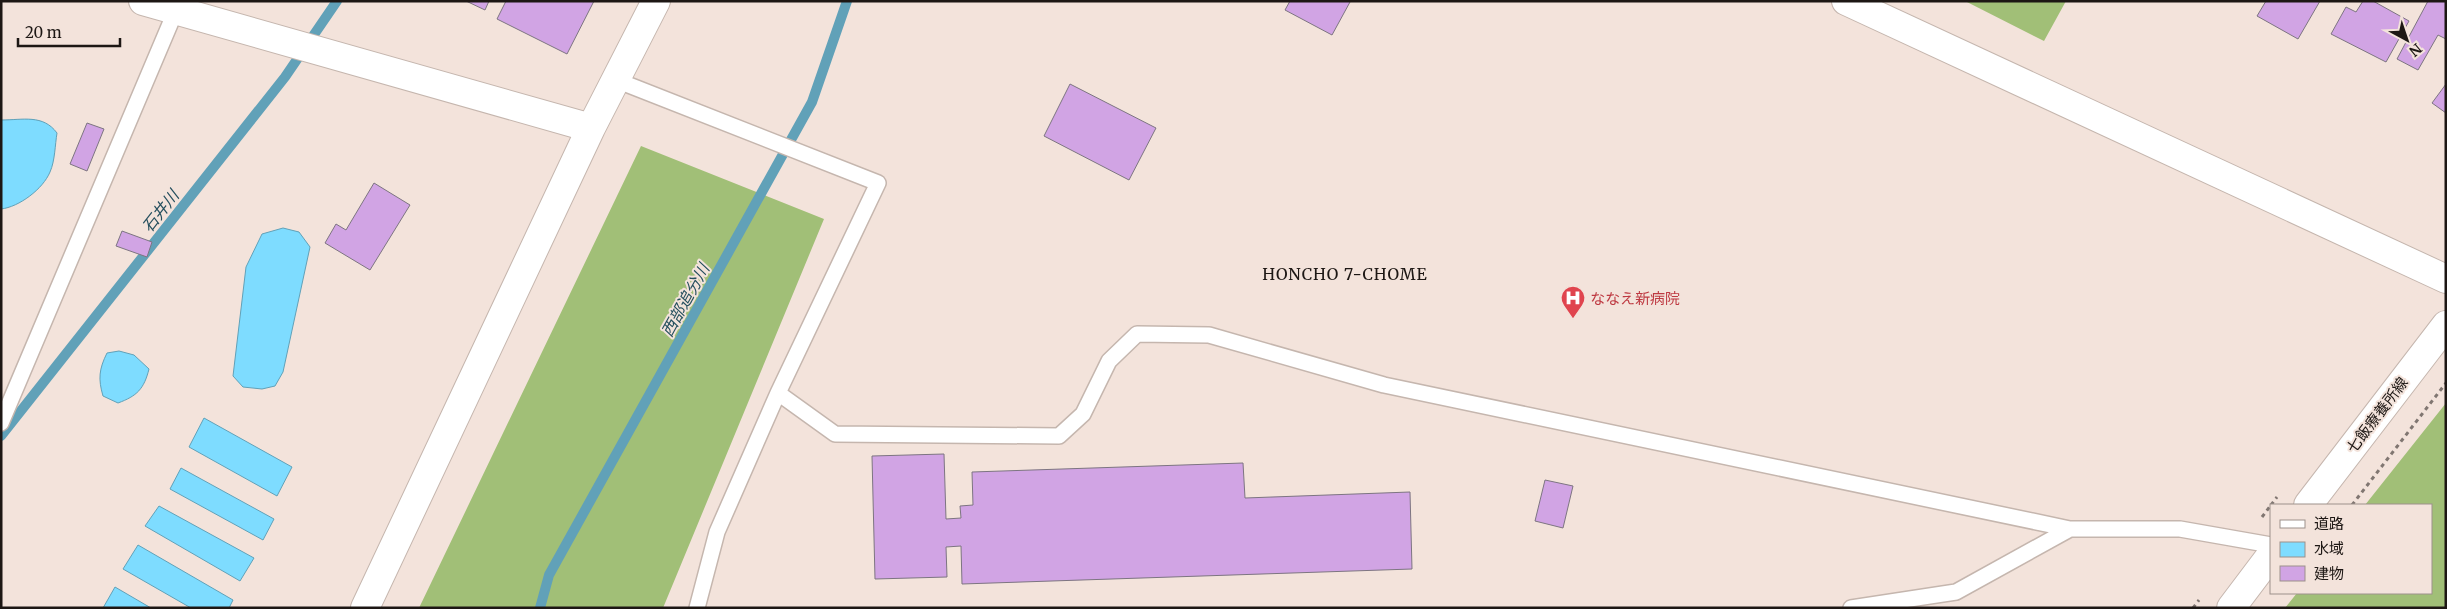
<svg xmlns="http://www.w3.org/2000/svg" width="2447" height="609" font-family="Merriweather,'Noto Sans JP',serif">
  <rect width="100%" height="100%" fill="#f3e3db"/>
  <path fill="#a1bf77" d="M1965 1H2066L2044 41Z
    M641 146 824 219 663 608H419Z
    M2446 403V608H2285L2297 593H2431V505H2365Z"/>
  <path fill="#7edcff" stroke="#61a1b8" d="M1 120C23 120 43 114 57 133 55 145 55 161 50 172 43 189 19 207 1 209Z
    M283 228 299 232 310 247 283 372 275 386 262 389 243 387 233 376 246 267 262 234Z
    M119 351 134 355 149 369C144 389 137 396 118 403L103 396C98 379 99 369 107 353Z
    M204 418 292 467 277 496 189 447Z
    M181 468 274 519 263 540 170 489Z
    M159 506 254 558 240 581 145 526Z
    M138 545 233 600 229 608H191L123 569Z
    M115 587 151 608H103Z"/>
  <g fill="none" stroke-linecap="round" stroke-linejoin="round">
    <path stroke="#61a1b8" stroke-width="10" d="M1 436 285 77 337 1
      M540 608 549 575 812 102 847 1"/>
  </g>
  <path fill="#d1a4e4" stroke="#7d7581" d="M466 1H489L485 10Z
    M506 1H594L567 54 497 19Z
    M1290 1H1349L1350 2 1332 35 1285 10Z
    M2266 1H2320L2298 39 2257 16Z
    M2363 1H2373L2409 21 2386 62 2331 34 2346 7 2356 12Z
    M2428 1H2446V39L2438 35 2418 70 2397 59Z
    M1070 84 1156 128 1129 180 1044 136Z
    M2446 84V113L2432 103Z
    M87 123 104 129 87 171 70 164Z
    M374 183 410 205 370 270 325 243 336 224 346 230Z
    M122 231 152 242 147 257 116 246Z
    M944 454 946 519 961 518 960 506 973 505 972 472 1243 463 1245 498 1410 492 1412 569 962 584 961 546 946 547 947 577 875 579 872 456Z
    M1545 480 1573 486 1563 528 1535 521Z"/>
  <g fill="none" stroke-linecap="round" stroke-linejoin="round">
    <defs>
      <path id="service" d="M616 80 878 183 778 393 835 434 1059 436 1083 414 1109 361 1137 334 1209 335 1384 385 2070 529
        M1 423 176 10
        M697 608 717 532 778 393
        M1851 608 1956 592 2070 529H2180L2271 545"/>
      <path id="tertiary" d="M143 1 591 128
        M1846 1 2446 279
        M365 608 591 128 656 1"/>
      <path id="secondary" d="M2308 505 2446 325
        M2231 608 2271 555"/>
    </defs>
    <use href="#service" stroke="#c5b6ae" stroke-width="18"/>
    <use href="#tertiary" stroke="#c5b6ae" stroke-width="30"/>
    <use href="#secondary" stroke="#c5b6ae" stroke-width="30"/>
    <path stroke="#807671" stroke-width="3" stroke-dasharray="4 4" stroke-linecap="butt" d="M2271 505 2277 497
      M2352 505 2446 383
      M2262 517 2271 505
      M2193 608 2199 600"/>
    <use href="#service" stroke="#fff" stroke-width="15"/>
    <use href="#tertiary" stroke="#fff" stroke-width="28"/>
    <use href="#secondary" stroke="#fff" stroke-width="28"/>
  </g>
  <defs>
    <symbol id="hospital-pin" viewBox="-11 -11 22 30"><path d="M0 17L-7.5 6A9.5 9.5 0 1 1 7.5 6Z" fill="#e0444e" stroke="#f3e3db"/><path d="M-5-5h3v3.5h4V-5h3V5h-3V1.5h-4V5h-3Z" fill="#fff"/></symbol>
  </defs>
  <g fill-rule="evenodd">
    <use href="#hospital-pin" x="1559" y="284" width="28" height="38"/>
  </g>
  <g text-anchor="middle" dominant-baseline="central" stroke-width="4" stroke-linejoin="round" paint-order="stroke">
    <g font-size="15" fill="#be3a42" stroke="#f3e3db" text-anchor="start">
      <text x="1590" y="298">ななえ新病院</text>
    </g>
    <g font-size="15" fill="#1d1714" stroke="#f3e3db">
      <text transform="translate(2377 415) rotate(-53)">七飯療養所線</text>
    </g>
    <g font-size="16" font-style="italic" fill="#254f5e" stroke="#f3e3db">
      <text transform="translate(160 211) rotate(-52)">石井川</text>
      <text transform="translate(685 300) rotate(-61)">西部追分川</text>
    </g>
    <g font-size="16" letter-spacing="1" fill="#1d1714" stroke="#f3e3db">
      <text x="1345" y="274">HONCHO 7-CHOME</text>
    </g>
  </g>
  <rect width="2447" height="609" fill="none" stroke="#1d1714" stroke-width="5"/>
  <rect x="2270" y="504" width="162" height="90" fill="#f3e3db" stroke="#9d918b"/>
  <rect x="2280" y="520" width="25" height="8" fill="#ffffff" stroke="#9d918b"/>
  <text x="2314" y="529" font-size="15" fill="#1d1714">道路</text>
  <rect x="2280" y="542" width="25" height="15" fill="#7edcff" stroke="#9d918b"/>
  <text x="2314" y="554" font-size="15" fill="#1d1714">水域</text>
  <rect x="2280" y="566" width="25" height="15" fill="#d1a4e4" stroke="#9d918b"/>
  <text x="2314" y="579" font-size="15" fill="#1d1714">建物</text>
  <g transform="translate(2407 40) rotate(140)" stroke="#f3e3db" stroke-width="4" paint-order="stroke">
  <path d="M0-4L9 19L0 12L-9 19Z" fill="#1d1714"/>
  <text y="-8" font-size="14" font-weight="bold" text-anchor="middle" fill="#1d1714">N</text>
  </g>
  <path d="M18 38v8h102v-8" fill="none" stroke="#1d1714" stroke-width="2.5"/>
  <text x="25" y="38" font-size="15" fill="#1d1714" stroke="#f3e3db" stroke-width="4" paint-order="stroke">20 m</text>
</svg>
